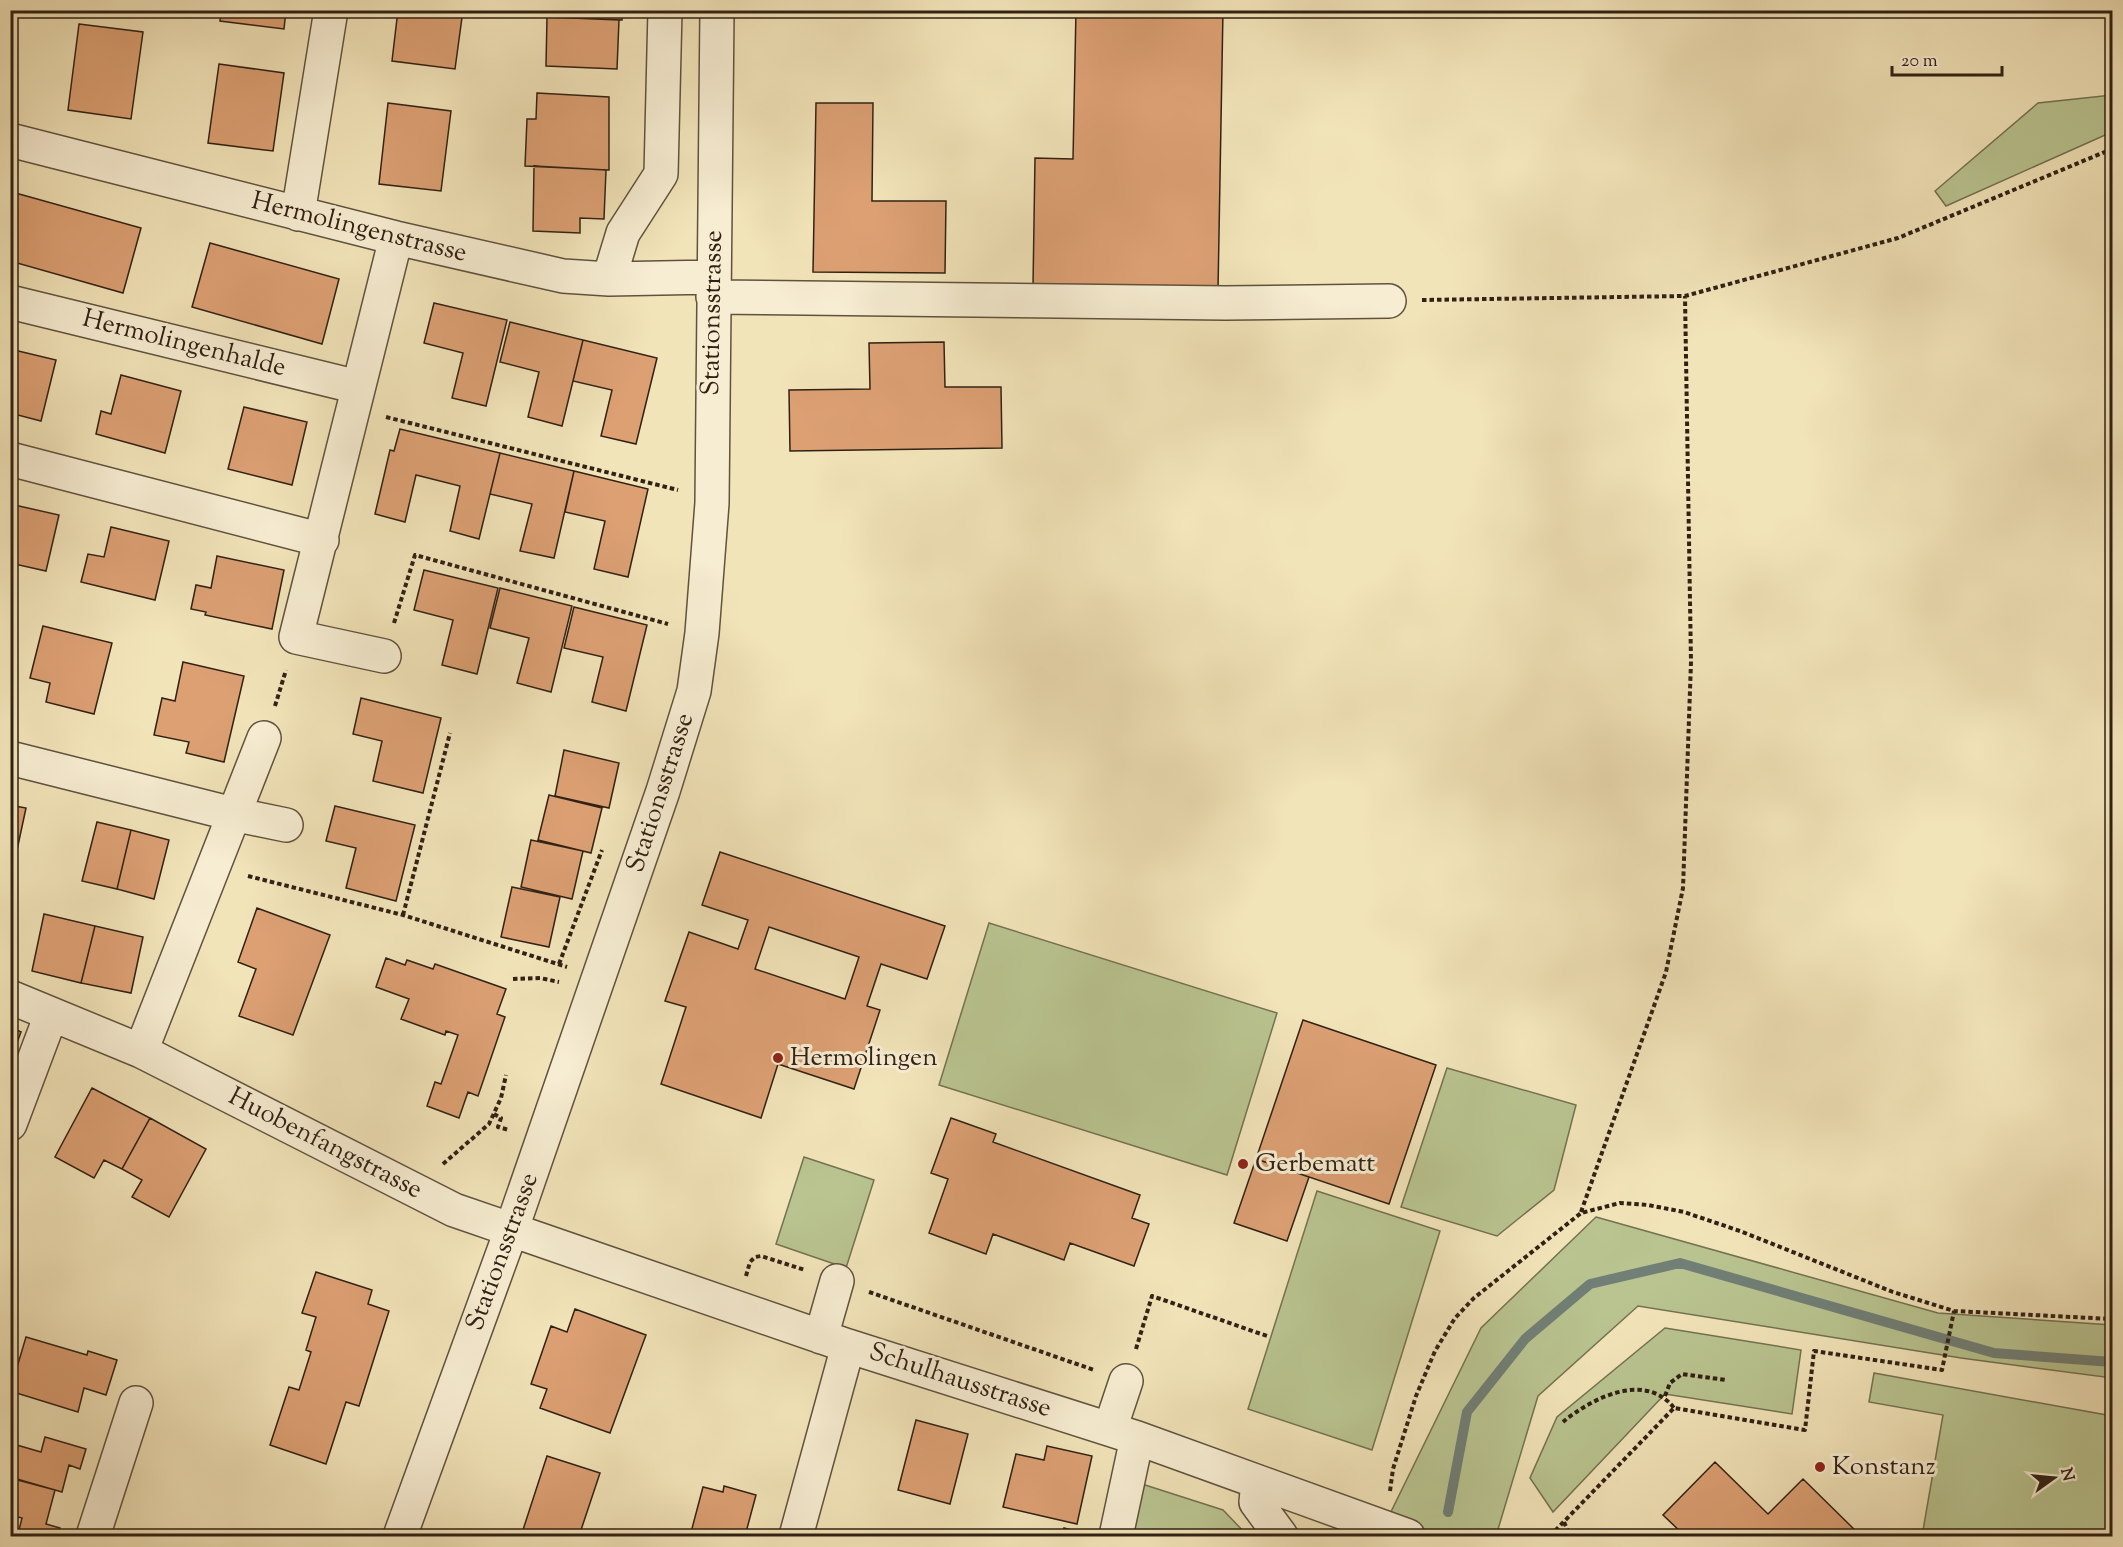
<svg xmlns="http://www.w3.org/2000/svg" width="2123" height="1547" font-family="'Sorts Mill Goudy',serif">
  <rect width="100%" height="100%" fill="#f2e4b9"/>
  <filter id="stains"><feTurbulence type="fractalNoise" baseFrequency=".00333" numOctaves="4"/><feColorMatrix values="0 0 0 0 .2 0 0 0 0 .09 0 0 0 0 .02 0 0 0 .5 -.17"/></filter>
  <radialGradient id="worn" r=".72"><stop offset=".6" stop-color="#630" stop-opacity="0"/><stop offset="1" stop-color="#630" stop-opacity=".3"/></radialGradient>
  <path fill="#b9c490" stroke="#747252" stroke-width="1.5" d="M2112 95V132L1946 206 1935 191 2038 103Z
    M989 923 1277 1013 1227 1175 939 1085Z
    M1447 1068 1576 1105 1554 1190 1497 1236 1401 1207Z
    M804 1157 874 1180 846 1268 776 1244Z
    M1317 1191 1440 1231 1372 1450 1248 1409Z
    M1596 1217 1938 1313 2112 1325V1378L1961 1358 1638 1306 1538 1396 1496 1536H1423L1384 1526 1481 1328Z
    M1665 1328 1801 1350 1792 1414 1665 1394 1553 1512 1530 1478 1557 1417Z
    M1874 1373 2112 1416V1536H1922L1943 1415 1869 1402Z
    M1142 1484 1223 1510 1248 1536H1132Z"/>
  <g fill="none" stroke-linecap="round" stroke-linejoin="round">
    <path stroke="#717f76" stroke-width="10" d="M1448 1512 1467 1412 1525 1339 1590 1284 1680 1263 1994 1353 2112 1362"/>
  </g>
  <path fill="#dca073" stroke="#302115" stroke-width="1.5" fill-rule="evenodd" d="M221 10H286L284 29 220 21Z
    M398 10H463L455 69 392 61Z
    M555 10H622V20L555 17Z
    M1076 10H1223L1218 290 1033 286 1035 158 1073 159Z
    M547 17 619 20 617 69 546 66Z
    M79 24 143 32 131 119 68 110Z
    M219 64 284 73 273 151 208 143Z
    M537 93 609 97V170L525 166 527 119H536Z
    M388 103 451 111 441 191 379 184Z
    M816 103H873L872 201H946L945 273 813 272Z
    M534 166 606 170 604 219 580 218V233L533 231Z
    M12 192 141 228 123 293 10 261Z
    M210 243 339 279 322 344 192 307Z
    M434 303 507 320 486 406 452 398 463 353 424 343Z
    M510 322 583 340 562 426 528 417 539 372 500 362Z
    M583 340 657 358 636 444 601 436 612 390 573 381Z
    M944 342 945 387H1001L1002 448 790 451 789 390 870 389 869 343Z
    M10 349 56 360 41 421 10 413Z
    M121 375 181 391 165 453 96 434 101 411 111 414Z
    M244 407 307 422 292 485 228 469Z
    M400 429 500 453 479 539 450 531 460 486 416 475 405 522 375 514 390 450 394 451Z
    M500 453 574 471 554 558 520 551 532 504 490 494Z
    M574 471 648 489 628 577 594 569 605 521 565 512Z
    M10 504 59 515 46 571 10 563Z
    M111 527 169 541 155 600 81 582 88 554 104 557Z
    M217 556 284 570 272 629 205 615 206 612 191 609 196 585 211 588Z
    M424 570 498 588 477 674 442 665 453 620 414 610Z
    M500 588 572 606 551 692 517 683 529 638 490 628Z
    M574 607 647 625 626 711 592 702 603 657 564 648Z
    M43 626 112 643 94 714 46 702 50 683 30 678Z
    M183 662 244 676 224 762 186 753 189 742 154 735 162 698 175 701Z
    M361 698 441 718 423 793 373 781 382 741 353 734Z
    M564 750 619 763 609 808 555 796Z
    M549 795 602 808 591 853 538 840Z
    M10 805 26 808 14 864 10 863Z
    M335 806 415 825 396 901 346 888 356 848 326 841Z
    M97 822 131 830 117 889 82 881Z
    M131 830 169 840 154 899 117 889Z
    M531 840 583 851 572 899 521 887Z
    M720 852 945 926 927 979 881 964 867 1006 880 1010 854 1089 778 1064 761 1118 661 1084 686 1007 665 1001 689 932 738 949 748 920 702 905ZM769 927 859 957 845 999 755 969Z
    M512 887 560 897 549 947 501 937Z
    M257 908 330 935 293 1035 239 1016 256 969 238 962Z
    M44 914 95 926 81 983 32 971Z
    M95 926 143 937 131 993 81 983Z
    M386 958 405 965 407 960 433 969 435 964 506 989 497 1014 505 1017 478 1096 468 1092 459 1118 427 1106 435 1082 441 1084 458 1035 446 1031 445 1035 401 1019 409 999 376 987Z
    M1303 1020 1436 1065 1389 1204 1256 1159Z
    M10 1027 21 1032 10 1062Z
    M92 1088 150 1118 122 1169 104 1160 94 1178 55 1157Z
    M150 1118 206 1149 169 1217 132 1197 142 1180 122 1169Z
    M951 1118 996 1134 993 1142 1140 1195 1132 1218 1149 1224 1134 1266 1070 1243 1064 1260 993 1234 986 1254 929 1233 948 1179 931 1173Z
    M1256 1159 1309 1177 1287 1241 1234 1223Z
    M316 1272 372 1290 368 1304 389 1311 359 1406 346 1402 326 1464 270 1445 289 1387 299 1390 311 1352 306 1350 316 1317 302 1313Z
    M575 1309 646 1335 610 1433 540 1408 547 1389 531 1384 551 1326 567 1332Z
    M26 1337 87 1355 88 1351 117 1360 106 1395 84 1388 78 1412 10 1391Z
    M916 1420 968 1434 950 1504 898 1490Z
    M45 1437 86 1449 80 1469 69 1465 62 1492 10 1477V1443L41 1452Z
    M1047 1446 1092 1456 1077 1524 1003 1507 1016 1454 1044 1460Z
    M547 1456 600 1473 579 1536H521Z
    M1715 1462 1768 1514 1803 1479 1861 1536H1685L1663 1515Z
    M10 1478 55 1490 46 1524 60 1528 58 1536 18 1534 22 1518 10 1515Z
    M724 1486 756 1495 745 1536H690L703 1487 723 1492Z
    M1064 1528 1083 1533 1082 1536H1062Z"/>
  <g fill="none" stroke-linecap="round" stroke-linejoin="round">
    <defs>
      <path id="minor" d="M10 140 396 238 563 276 609 279 713 277
        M298 214 331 10
        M609 279 623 233 661 174 665 10
        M713 297 1225 303 1389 301
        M10 302 358 387
        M10 459 322 540
        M384 656 296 637 396 238
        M10 758 233 814 286 825
        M10 997 141 1051 454 1210 848 1346 1137 1438 1408 1536
        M141 1051 264 738
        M10 1124 51 1015
        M821 1337 837 1281
        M1110 1429 1126 1381
        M1258 1482 1256 1502 1281 1536
        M93 1536 136 1403
        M400 1536 511 1231 663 791 694 691 702 633 712 503 717 10
        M796 1536 848 1346
        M1116 1536 1137 1438"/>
    </defs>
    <use href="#minor" stroke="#60523e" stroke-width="36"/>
    <path stroke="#302115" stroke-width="4" stroke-dasharray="4.5 3" stroke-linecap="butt" d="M1422 300 1685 296 1898 238 2112 149
      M386 417 678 490
      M394 623 415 555 668 624
      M275 706 286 670
      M248 876 403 915 567 967
      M403 915 450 733
      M559 964 602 850
      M513 979 540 978 559 982
      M494 1114 501 1118 498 1127 509 1130
      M443 1164 489 1124 501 1098 506 1075
      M1581 1212 1666 972 1683 888 1691 662 1685 296
      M746 1276 750 1262 755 1257 761 1256 805 1270
      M869 1292 1094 1370
      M1136 1349 1152 1296 1267 1336
      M1665 1396 1670 1383 1682 1374 1726 1380
      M1563 1422C1592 1398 1645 1371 1674 1408
      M1390 1491 1393 1469 1416 1396 1435 1351 1455 1318 1474 1298 1581 1213 1620 1203 1648 1205 1684 1212 1740 1231 1893 1292 1954 1311 2112 1319
      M1564 1522 1570 1536
      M1550 1536 1674 1408 1805 1430 1814 1351 1942 1370 1954 1311"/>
    <use href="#minor" stroke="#f7edd2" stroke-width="33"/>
  </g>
  <g fill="#8f2418" stroke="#f7edd2" stroke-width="2">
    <circle cx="778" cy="1058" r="6"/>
    <circle cx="1243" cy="1164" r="6"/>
    <circle cx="1820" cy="1467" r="6"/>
  </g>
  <g text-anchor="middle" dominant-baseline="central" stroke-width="6" stroke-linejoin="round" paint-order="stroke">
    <g font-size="26" fill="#302115" stroke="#f7edd2">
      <text transform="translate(359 228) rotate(14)">Hermolingenstrasse</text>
      <text transform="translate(713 313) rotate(-89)">Stationsstrasse</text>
      <text transform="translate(184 344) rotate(14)">Hermolingenhalde</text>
      <text transform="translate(661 793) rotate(-72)">Stationsstrasse</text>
      <text transform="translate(325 1144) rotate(27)">Huobenfangstrasse</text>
      <text transform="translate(503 1252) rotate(-70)">Stationsstrasse</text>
      <text transform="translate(960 1381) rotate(18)">Schulhausstrasse</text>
    </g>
    <g font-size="26" fill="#302115" stroke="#f7edd2" text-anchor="start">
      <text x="790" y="1058">Hermolingen</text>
      <text x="1255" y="1164">Gerbematt</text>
      <text x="1832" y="1467">Konstanz</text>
    </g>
  </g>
  <rect width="2123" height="1547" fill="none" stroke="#f2e4b9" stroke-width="36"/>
  <rect x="12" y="12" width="2099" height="1523" fill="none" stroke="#302115" stroke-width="3"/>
  <rect x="18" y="18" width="2087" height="1511" fill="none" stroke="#302115" stroke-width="1.5"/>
  <g transform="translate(2054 1478) rotate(75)" stroke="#f7edd2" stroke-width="4.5" paint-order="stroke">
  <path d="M0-4.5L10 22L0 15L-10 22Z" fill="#302115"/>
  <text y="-9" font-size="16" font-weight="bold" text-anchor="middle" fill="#302115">N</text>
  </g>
  <path d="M1892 66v9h110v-9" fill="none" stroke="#302115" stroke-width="3"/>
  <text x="1901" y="66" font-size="18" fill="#302115" stroke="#f7edd2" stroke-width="4.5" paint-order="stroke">20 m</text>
  <rect width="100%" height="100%" filter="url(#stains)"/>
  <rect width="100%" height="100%" fill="url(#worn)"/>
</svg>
